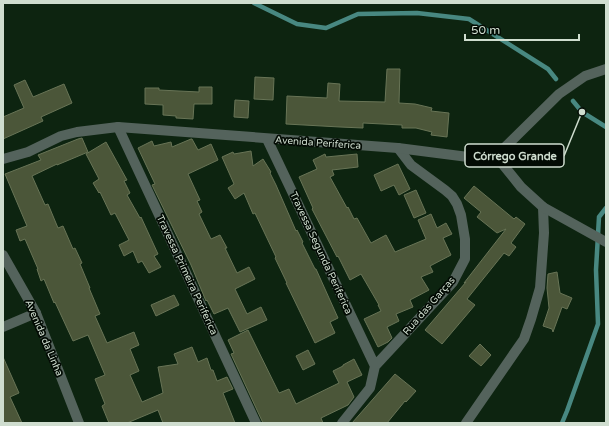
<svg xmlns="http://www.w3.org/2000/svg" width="609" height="426" font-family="'Varela Round',sans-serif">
  <rect width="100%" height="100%" fill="#0d2410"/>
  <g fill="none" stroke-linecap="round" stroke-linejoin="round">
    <path stroke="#488881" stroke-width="4.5" d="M254 3 297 24 326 28 358 14 417 13 469 19 548 69 556 79
      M573 101 582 112 606 127
      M562 423 567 411 598 324 596 270 599 217 606 208"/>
  </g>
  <path fill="#4b5639" stroke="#687456" d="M387 69H400L399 103 415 104 432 108 431 111 449 113 447 137 431 135 432 132 416 128H402V125L363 123V128L340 127 286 124 287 96 327 98 328 83 340 84 339 101 385 102Z
    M255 77 274 78 273 100 254 99Z
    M25 80 33 97 64 84 72 103 41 117 43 121 3 139V117L24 108 14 85Z
    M199 87H212V104H194L193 119 176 118V116L163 115V105L145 104V88H159V90L199 92Z
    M235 100 249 101 248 118 234 117Z
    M82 138 88 152 57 165V164L32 176 45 205 48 204 58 228 63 226 73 249 75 248 82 263 80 264 90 288H89L100 314 95 316 107 343 134 332 139 345 130 349 139 371 130 375 142 402 163 393 158 367 178 364 174 354 192 347 198 362 207 358 211 370H213L217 381 227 377 233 389 223 393 235 423H163L158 410 127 423H109L102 406 105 404 95 379 105 375 88 335 73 341 55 302 54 303 44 279 41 281 37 269H38L25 239 20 241 16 230 27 226 5 174 41 160 38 155 78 139Z
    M191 139H192L198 150 211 144 218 160 188 174 200 200 197 201 202 212 199 214 211 239 220 235 227 248H225L237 273 249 267 255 279 235 289 247 314 261 307 267 320 240 332 228 308 214 314 207 300 206 301 191 265 152 185 155 184 138 148 152 141 154 146 171 142 172 147Z
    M106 142 127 180 124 181 130 193 127 195 140 218 141 217 158 254 154 256 161 267 149 273 142 261 138 263 133 251 124 256 119 245 129 240 115 213 111 215 100 192 99 193 93 183 99 179 86 154Z
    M251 151 253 166 263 159 271 172 270 173 276 185 296 231 297 230 303 242 302 243 315 269H316L338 318 330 322 335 333 315 343 286 283H287L275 258 276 257 255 213 253 214 244 193 235 199 228 188 234 184 222 157 233 152 234 154Z
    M325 154 326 157 357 154 358 167 332 170 334 175 330 177 347 208 348 207 354 219 357 218 371 243 386 235 395 252 426 239 418 220 431 214 437 228 446 223 452 234 443 238 451 255 430 266 433 272 421 277 429 290 410 300 413 307 396 314 399 321 387 327 392 338 388 342 378 347 364 319 381 311 378 305H379L361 274 350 280 338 256 337 257 312 209 313 208 299 177 317 169 313 160Z
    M398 164 410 189 399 195 394 185 381 191 374 175Z
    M474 186 514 219 516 217 525 224 511 243 516 247 509 256 504 253 467 299 475 305 442 344 425 330 466 282 464 283 506 229 497 233 477 217 481 212 464 198Z
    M416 190 426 213 414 218 404 195Z
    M557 272 560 293 572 298 567 309 562 307 553 332 552 329 543 326 549 308 547 288 548 274Z
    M174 295 179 305 156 316 151 305Z
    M248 330 279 393 289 389 296 404 339 383 333 371 343 366V365L354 359 362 375 347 382 354 397 348 405 321 418 323 423H263L231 354 234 353 228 340Z
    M480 344 491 355 481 366 469 356Z
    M308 350 315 364 303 370 296 356Z
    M3 357 19 393 10 397 22 423H3Z
    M395 374 416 391 406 402 405 401 387 423H352Z"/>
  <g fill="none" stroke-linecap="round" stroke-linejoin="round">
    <path stroke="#54635c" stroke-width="10" d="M118 127 256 423
      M267 139 375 366
      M36 313 79 423
      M342 423 370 388 375 366 453 282 465 259V239L461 215 457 204 452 196 445 190 411 165 398 148
      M466 423 524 339 531 319 540 288 544 233 543 207"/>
    <path stroke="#54635c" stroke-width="10" d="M496 156 521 187 543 207 606 242
      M3 159 28 152 61 136 77 132 118 127 398 148 476 158 496 156 559 94 585 76 606 69
      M3 255 36 313 3 327"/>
  </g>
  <g text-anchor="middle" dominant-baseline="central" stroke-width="3.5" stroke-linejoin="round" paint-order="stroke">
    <g font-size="10" fill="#cfddcf" stroke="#030b04">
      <text transform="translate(318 143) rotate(4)">Avenida Periferica</text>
      <text transform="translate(321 253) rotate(65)">Travessa Segunda Periferica</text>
      <text transform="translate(187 275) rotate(65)">Travessa Primeira Periferica</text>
      <text transform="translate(429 306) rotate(-49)">Rua das Garças</text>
      <text transform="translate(44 338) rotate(67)">Avenida da Linha</text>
    </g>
  </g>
  <path fill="none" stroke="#cfddcf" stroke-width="1.5" d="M582 112L564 156"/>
  <circle fill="#cfddcf" stroke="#030b04" stroke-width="1.5" cx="582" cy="112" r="4"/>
  <rect fill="#030b04" stroke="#cfddcf" stroke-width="1.5" x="465" y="144" width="99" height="23" rx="4"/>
  <g font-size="11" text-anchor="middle" font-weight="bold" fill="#cfddcf">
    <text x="515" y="160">Córrego Grande</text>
  </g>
  <rect width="609" height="426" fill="none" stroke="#cfddcf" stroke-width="8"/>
  <path d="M465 34v6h114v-6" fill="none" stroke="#cfddcf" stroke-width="2"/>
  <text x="471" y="34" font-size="12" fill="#cfddcf" stroke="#030b04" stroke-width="3" paint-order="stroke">50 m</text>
</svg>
